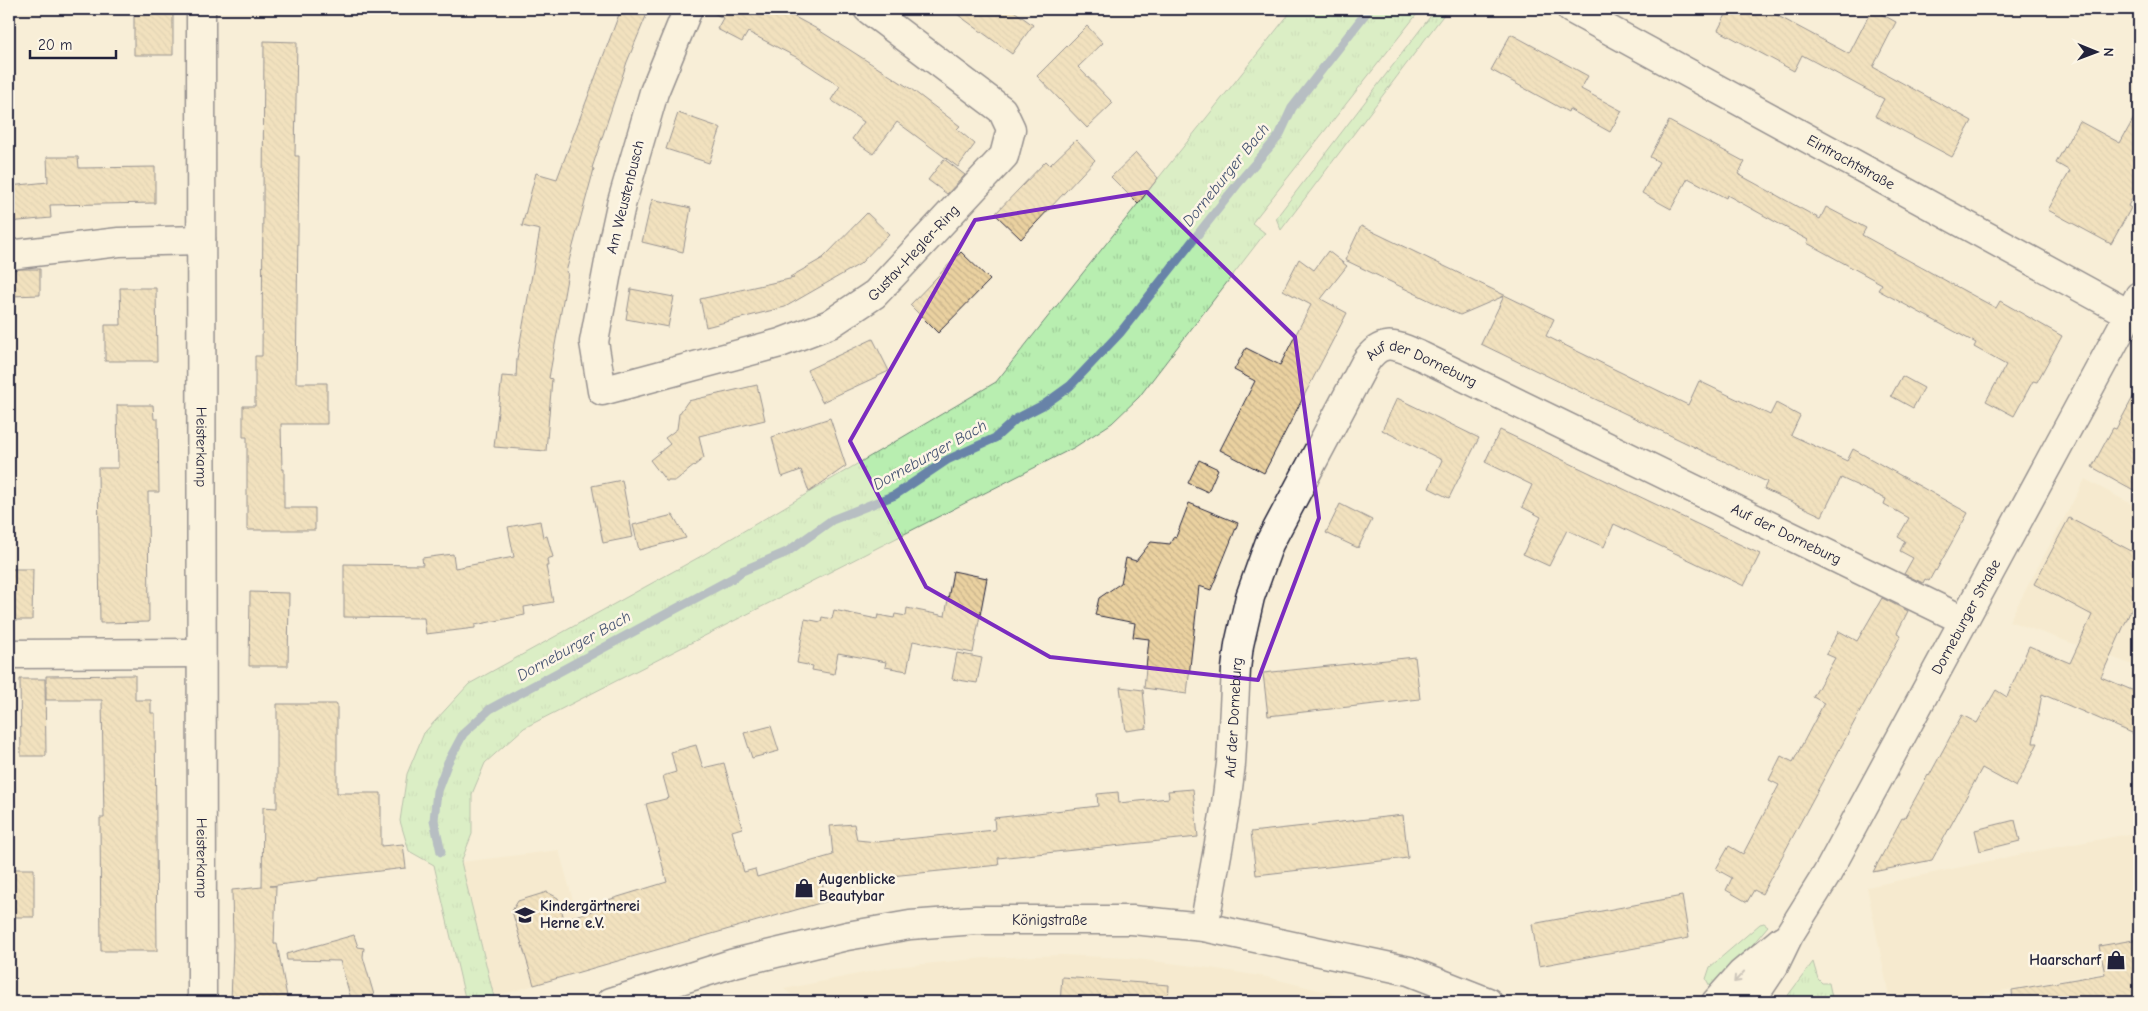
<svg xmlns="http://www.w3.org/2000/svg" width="2148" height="1011" font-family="'Comic Neue',sans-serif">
  <defs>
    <pattern id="grass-tufts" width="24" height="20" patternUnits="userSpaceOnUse" patternTransform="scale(1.25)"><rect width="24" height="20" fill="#b8eeb0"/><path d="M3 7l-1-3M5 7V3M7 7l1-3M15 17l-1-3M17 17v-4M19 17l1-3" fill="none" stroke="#9ecc98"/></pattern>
    <pattern id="building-back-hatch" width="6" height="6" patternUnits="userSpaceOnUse" patternTransform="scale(1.25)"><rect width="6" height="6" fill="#ead1a0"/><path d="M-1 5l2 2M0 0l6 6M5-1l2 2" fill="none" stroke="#c8b38b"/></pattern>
  </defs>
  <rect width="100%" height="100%" fill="#f8eed7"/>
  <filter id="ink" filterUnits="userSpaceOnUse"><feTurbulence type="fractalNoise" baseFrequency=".02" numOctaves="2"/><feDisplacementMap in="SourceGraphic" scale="10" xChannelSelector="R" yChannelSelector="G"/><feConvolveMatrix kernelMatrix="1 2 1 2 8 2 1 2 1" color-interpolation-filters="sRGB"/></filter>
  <g filter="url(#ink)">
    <path fill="#f4e5c6" d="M2085 479 2139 508V667L2009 621Z
      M2139 832V966L1940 1002H1890L1867 887 2036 851Z
      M559 850 592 968 494 997 461 862Z
      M1061 955 1129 958 1211 968 1267 977 1367 1002H800L784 989 893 967 985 958Z"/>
    <path fill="url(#grass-tufts)" stroke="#6d8876" d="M1293 9H1421L1252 223 1265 233 1139 397 1112 423 1075 447 524 728 485 763 472 794V834L461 862 494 997 478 1002H466L434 865 409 851 400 821 407 774 424 733 469 684 703 555 996 382Z
      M1436 9H1448L1281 230 1276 218Z
      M1764 923 1768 926 1713 992 1706 979 1710 967 1760 924Z
      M1813 962 1818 979 1822 983H1829L1833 1002H1783Z"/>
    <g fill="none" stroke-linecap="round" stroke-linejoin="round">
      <path stroke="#6883a8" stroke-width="9" d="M441 852 434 820 437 791 448 762 463 734 490 709 733 578 742 571 787 552 832 520 895 495 947 460 995 438 1016 419 1045 404 1070 386 1120 333 1240 181 1279 136 1292 108 1369 9"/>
    </g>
    <path fill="url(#building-back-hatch)" stroke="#22223b" d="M134 9H173V55H134Z
      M621 9H649L627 62 592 168 594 169 566 272 568 273 549 378 552 379 546 451 494 447 502 376 516 377 517 359 540 230 522 226 536 173 557 179Z
      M706 9H780L817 29 911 89 960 126 957 129 975 144 958 167 897 122 873 154 852 139 864 122 831 100 840 86 796 57 748 32 742 42 717 29 723 18Z
      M950 9H1011L1033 25 1012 54Z
      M1729 9H1765L1849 54 1872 9 1896 22 1873 67 1972 121 1952 157 1875 116 1884 99 1802 55 1794 71 1718 30Z
      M1087 26 1103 43 1078 67 1113 103 1087 128 1037 76Z
      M1511 34 1588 76 1581 89 1622 111 1610 132 1569 109 1568 112 1491 70Z
      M264 41 297 42 295 156H299L296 383H327V424H281L282 469H284V508H315V530H247V437H243V406H255V356H262Z
      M2139 109V185L2128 206 2131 208 2111 244 2048 210 2070 171 2056 163 2079 121 2120 143Z
      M678 113 721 128 709 163 666 149Z
      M1669 121 1745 162 1738 174 1820 219 1826 207 1866 228 1862 235 1996 308 2000 301 2062 336 2037 382 2033 381 2014 416 1986 401 2006 365 1974 347 1976 343 1878 290 1882 284 1807 243 1808 240 1727 195 1726 198 1688 178 1671 209 1642 193 1659 162 1650 157Z
      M1076 140 1095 160 1021 239 995 214 1046 161 1050 165Z
      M1136 153 1158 178 1138 204 1111 177Z
      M47 157H78L79 168 155 167V203L50 205 51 218 9 222V186L48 182Z
      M944 159 965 175 947 194 928 180Z
      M652 199 691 208 683 252 642 242Z
      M867 213 889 234 860 264 785 307 706 327 700 299 794 278 790 277 823 258Z
      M1361 226 1554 319 1546 336 1688 405 1699 381 1770 415 1776 403 1800 416 1791 435 1847 461 1853 449 1968 513 1936 571 1935 570 1929 581 1925 579 1923 583 1904 574 1913 558 1900 551 1905 541 1898 537 1909 518 1884 504 1886 499 1841 478 1822 516 1764 489 1767 482 1481 344 1504 296 1460 315 1345 260Z
      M1328 251 1347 266 1321 299 1347 313 1264 473 1220 450 1255 381 1234 370 1246 348 1280 365 1311 305 1283 290 1299 259 1314 270Z
      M961 252 990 280 938 333 910 305Z
      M21 269H40V295L12 296V270Z
      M120 288H156L157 361H105V325H121Z
      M631 289 674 297 668 327 626 319Z
      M873 339 889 371 822 402 807 370Z
      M1902 376 1924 388 1913 408 1891 396Z
      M757 385 765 420 699 436 704 458 675 481H666L650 460 670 444 665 438 677 429 679 414 688 401Z
      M2139 386V493L2092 467 2113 428 2116 429Z
      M1397 398 1479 438 1449 498 1429 488 1442 460 1382 430Z
      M117 405H153L154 419H158L159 492H148L149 622 100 623 98 468H118Z
      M830 418 846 466 809 492 801 470 782 477 772 437Z
      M1500 430 1760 554 1744 586 1614 524 1604 547 1567 530 1549 566 1523 554 1541 517 1522 507 1532 485 1485 462Z
      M1199 460 1218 469 1208 492 1188 483Z
      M622 480 633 537 603 543 592 486Z
      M1189 503 1238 523 1211 590 1199 586 1187 694 1144 688 1149 639 1133 637 1135 623 1095 615 1099 598 1121 583 1126 558 1136 561 1151 542 1170 544 1174 536 1176 537Z
      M1340 504 1372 520 1358 548 1326 533Z
      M673 515 686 538 639 550 633 525Z
      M2069 518 2139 555V592L2101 677 2139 693V736L2042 694 2033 743H2038L2016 787 1982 768 1932 860 1873 872 1902 818 1904 819 1928 775 1929 776 1962 715 1977 723 1996 690 2007 697 2029 646 2070 663 2092 615 2034 584Z
      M540 521 543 537 547 536 553 557 547 559 548 566H546L553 602 524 607 525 615 475 625V628L426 634 424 618 344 617V564L423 565 422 558 453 554 455 568 514 557 508 527Z
      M9 569H33L32 620H9Z
      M953 571 987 578 973 653 913 641 907 671 885 667 886 662 838 653 834 674 812 670 813 666 797 663 805 619 821 622 822 617 832 619 834 610 877 619 878 615 894 618 895 614 906 616 907 608 945 616Z
      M250 592 289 593 288 666H249Z
      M1882 598 1908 611 1897 633 1901 635 1762 894 1754 890 1747 902 1726 890 1732 878 1716 869 1729 846 1743 854 1779 785 1769 780 1781 756 1793 762 1824 703 1813 697 1835 658 1826 654 1839 631 1857 641Z
      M957 653 982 658 977 683 952 679Z
      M1415 657 1420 699 1268 716 1263 673Z
      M135 675V700H151V713H155L157 951H101L100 818H104L102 700H46V676Z
      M20 679H45L46 756H21Z
      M1120 687 1143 690 1147 728 1126 731Z
      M277 704H337V793H381V846L403 844 406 868 318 878V880L270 886H276L274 944H277L288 1002H231L233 945 232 890 262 887 263 807 277 808Z
      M771 726 779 751 752 758 744 733Z
      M696 745 703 768 724 763 742 828 732 831 744 872 755 869 757 877 833 855 830 826 854 824 857 840 877 842 995 830 994 818 1098 806 1097 794 1118 792 1119 803 1169 798 1168 791 1193 789 1198 837 998 858 999 865 822 883 827 901 534 985 512 911 518 901 547 892 558 898 564 919 610 906 608 900 667 882 646 804 669 798 663 776 676 772 671 752Z
      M1403 815 1408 858 1256 875 1251 832Z
      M2015 820 2020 841 1980 851 1975 830Z
      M9 869H34V917H9Z
      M1682 896 1689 938 1539 966 1532 924Z
      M354 935 358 947 364 948 363 957 376 1002H352L340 961 287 960 286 954Z
      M2139 939V1002H2013L2012 990 2105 974 2099 946Z
      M1062 977 1169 985 1168 1002H1060Z"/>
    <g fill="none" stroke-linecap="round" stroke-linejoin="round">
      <defs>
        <g id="minor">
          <path id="s1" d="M201 9 202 1002"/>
          <path id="s2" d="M688 9 654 92 621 205 611 251 594 342 602 391 780 343 830 324 875 294 1004 156 1011 129 1002 110 868 9"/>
          <path id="s3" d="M1571 9 2129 314"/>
          <path d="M9 255 119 242 201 240"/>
          <path d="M9 654 201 653"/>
          <path id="s4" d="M1204 927 1226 804 1231 764 1236 669 1239 645 1250 597 1269 544 1365 363C1382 336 1397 346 1421 356L1963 620"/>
          <path id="s5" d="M611 1002 734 963 847 936 910 925 976 920H1132L1204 927 1409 971 1488 1002"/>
          <path d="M1716 1002 1741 974 1782 940"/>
          <path id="s6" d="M1750 1002 1774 966 1789 935 1827 874 2139 296"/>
        </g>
      </defs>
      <use href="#minor" stroke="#22223b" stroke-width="31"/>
      <use href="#minor" stroke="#fcf5e5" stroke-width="28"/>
    </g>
    <defs><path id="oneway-shaft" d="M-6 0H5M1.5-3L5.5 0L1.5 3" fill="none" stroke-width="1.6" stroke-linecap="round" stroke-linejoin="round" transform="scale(1.25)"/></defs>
    <use stroke="#9a9698" href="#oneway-shaft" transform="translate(1739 977) rotate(133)"/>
  </g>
  <path d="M0 0H2148V1011H0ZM1147 192 1295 337 1319 518 1258 680 1050 657 926 587 850 441 975 220Z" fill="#f8eed7" fill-opacity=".55" fill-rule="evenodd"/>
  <path fill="none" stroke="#7b2cbf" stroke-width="4" stroke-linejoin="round" d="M1147 192 1295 337 1319 518 1258 680 1050 657 926 587 850 441 975 220Z"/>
  <defs>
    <symbol id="shop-bare" viewBox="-9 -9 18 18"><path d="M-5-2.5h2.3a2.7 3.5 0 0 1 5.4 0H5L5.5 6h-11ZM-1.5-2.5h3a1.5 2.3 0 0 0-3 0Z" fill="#22223b" stroke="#fcf5e5" stroke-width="2.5" paint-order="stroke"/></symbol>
    <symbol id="school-bare" viewBox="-9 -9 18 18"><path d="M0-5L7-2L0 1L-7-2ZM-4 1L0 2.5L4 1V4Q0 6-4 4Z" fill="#22223b" stroke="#fcf5e5" stroke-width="2.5" paint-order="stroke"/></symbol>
  </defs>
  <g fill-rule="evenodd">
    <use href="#shop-bare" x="790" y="874" width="28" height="28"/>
    <use href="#school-bare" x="511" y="901" width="28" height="28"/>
    <use href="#shop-bare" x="2102" y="946" width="28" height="28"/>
  </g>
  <g text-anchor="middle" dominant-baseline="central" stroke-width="5" stroke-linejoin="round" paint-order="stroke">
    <g font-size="15" fill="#22223b" stroke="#fcf5e5">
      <text stroke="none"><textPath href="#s3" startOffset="319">Eintrachtstraße</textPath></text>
      <text transform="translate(625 197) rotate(-76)">Am Weustenbusch</text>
      <text stroke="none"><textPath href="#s2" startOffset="745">Gustav-Hegler-Ring</textPath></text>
      <text stroke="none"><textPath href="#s4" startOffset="661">Auf der Dorneburg</textPath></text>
      <text stroke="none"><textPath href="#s1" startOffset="438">Heisterkamp</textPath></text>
      <text stroke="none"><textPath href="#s4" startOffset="1066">Auf der Dorneburg</textPath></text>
      <text stroke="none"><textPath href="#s6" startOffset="442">Dorneburger Straße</textPath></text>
      <text stroke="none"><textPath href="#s4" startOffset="212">Auf der Dorneburg</textPath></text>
      <text stroke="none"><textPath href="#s1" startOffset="849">Heisterkamp</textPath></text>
      <text stroke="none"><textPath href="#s5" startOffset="449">Königstraße</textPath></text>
    </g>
    <g font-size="15" font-weight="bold" fill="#22223b" stroke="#fcf5e5" text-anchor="start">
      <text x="819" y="879">Augenblicke<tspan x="819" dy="17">Beautybar</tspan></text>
      <text x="540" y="906">Kindergärtnerei<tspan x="540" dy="17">Herne e.V.</tspan></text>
      <text x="2101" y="960" text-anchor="end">Haarscharf</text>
    </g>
    <g font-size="16" font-style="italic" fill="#455372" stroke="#fcf5e5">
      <text transform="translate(1226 175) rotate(-51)">Dorneburger Bach</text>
      <text transform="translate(930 455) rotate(-29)">Dorneburger Bach</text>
      <text transform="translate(574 646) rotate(-29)">Dorneburger Bach</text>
    </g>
  </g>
  <rect width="2148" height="1011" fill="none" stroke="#fcf5e5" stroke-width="30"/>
  <rect x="15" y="15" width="2118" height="981" fill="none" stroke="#22223b" stroke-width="2" filter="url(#ink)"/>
  <g transform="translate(2096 52) rotate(91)" stroke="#fcf5e5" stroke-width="4" paint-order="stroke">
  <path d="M0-4L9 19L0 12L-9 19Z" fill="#22223b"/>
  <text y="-8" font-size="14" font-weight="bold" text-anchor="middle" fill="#22223b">N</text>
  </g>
  <path d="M30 50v8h86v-8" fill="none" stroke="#22223b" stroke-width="2.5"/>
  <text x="38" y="50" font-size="15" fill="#22223b" stroke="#fcf5e5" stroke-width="4" paint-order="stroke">20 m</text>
</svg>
